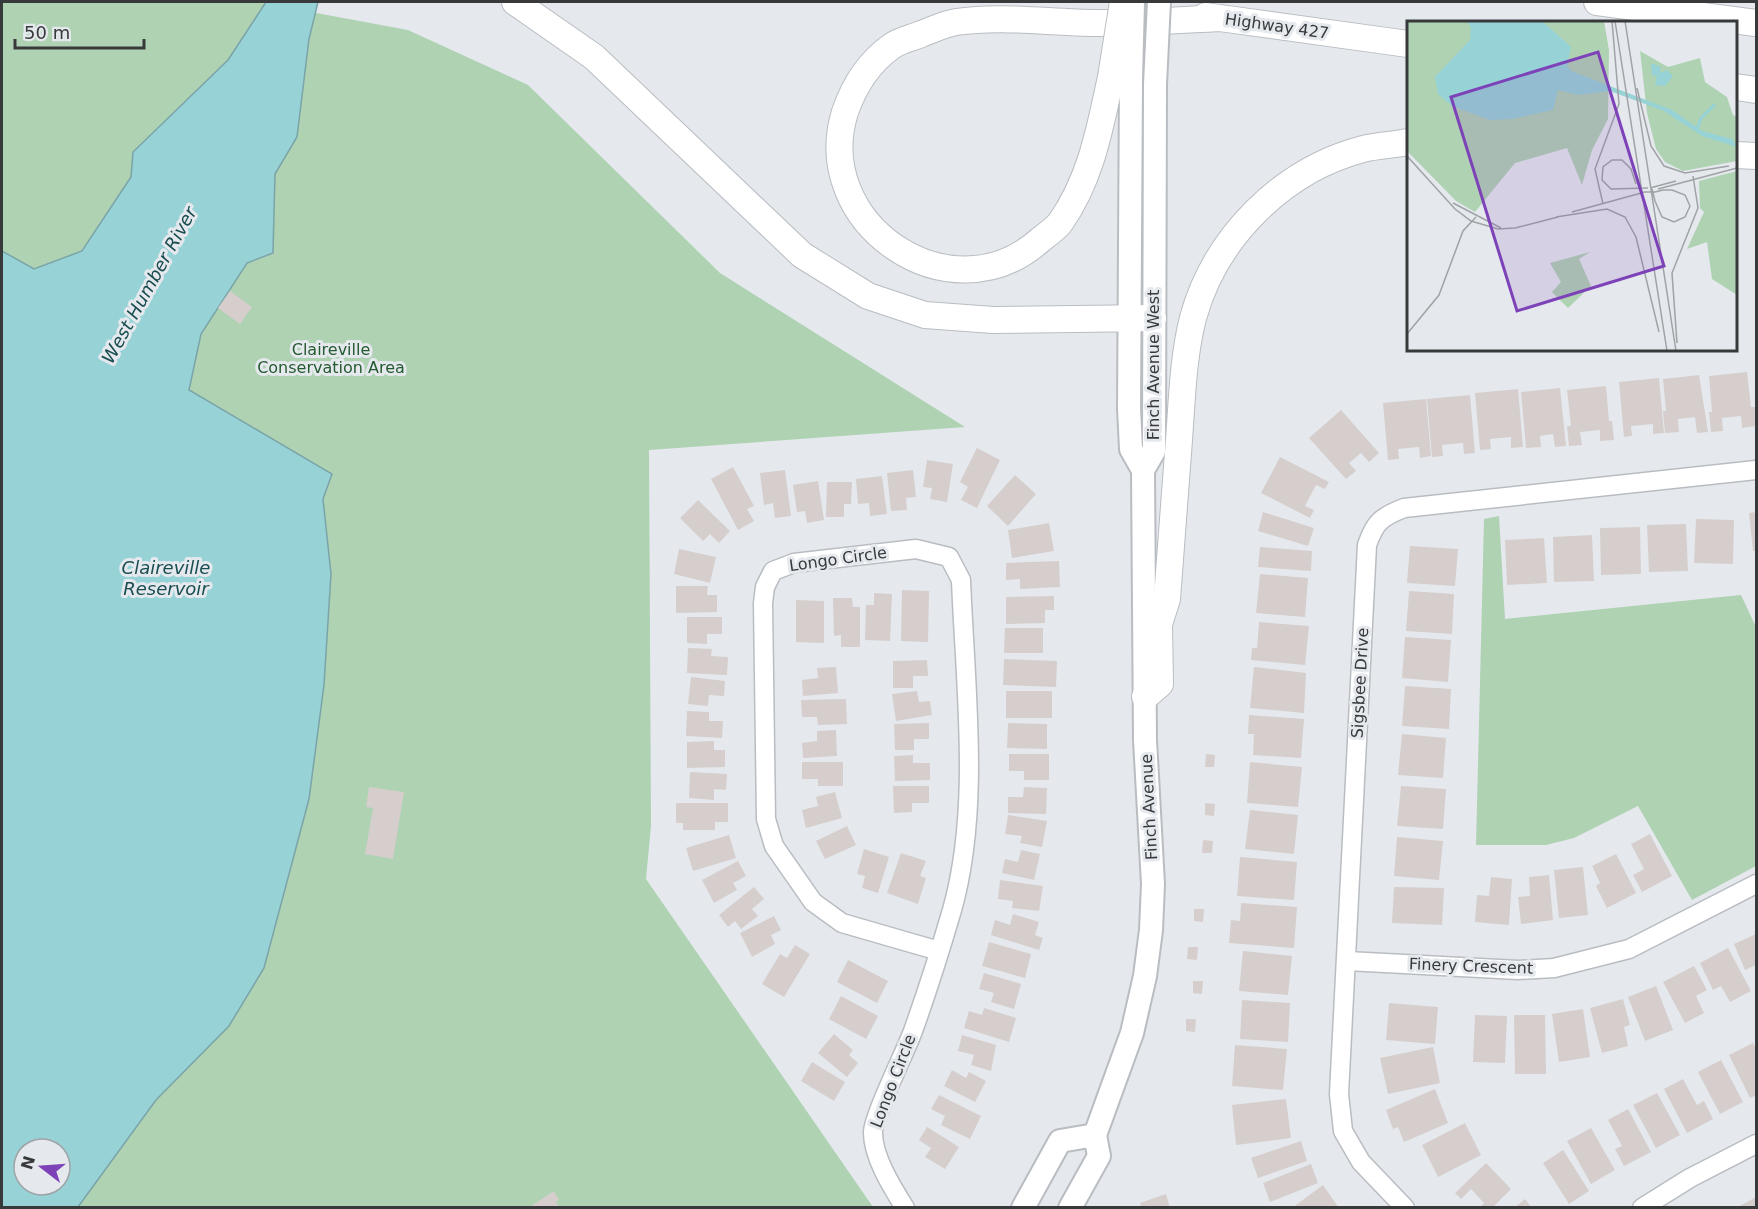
<svg xmlns="http://www.w3.org/2000/svg" width="1758" height="1209" font-family="'DejaVu Sans',sans-serif">
  <rect width="100%" height="100%" fill="#e5e9ee"/>
  <path fill="#afd2b3" fill-rule="evenodd" d="M2 2H257L408 30 528 85 720 273 965 427 649 450 651 826 646 879 873 1207 2 1208ZM24 1149H60V1185H24Z
    M1499 516 1505 619 1741 595 1756 627V866L1692 900 1638 806 1574 838 1546 845H1476L1484 519Z"/>
  <path fill="#97d2d6" stroke="#7aa4a8" stroke-width="1.5" fill-rule="evenodd" d="M266 2H318L309 39 297 137 275 174 273 253 247 263 201 334 189 390 332 474 323 499 331 574 324 685 309 799 264 968 229 1026 156 1100 78 1207H2V251L34 269 82 251 131 177 133 152 228 60ZM24 1149H60V1185H24Z"/>
  <path fill="#d5cecc" d="M230 291 252 307 240 324 218 308Z
    M1747 372 1751 407H1756V426L1742 428 1741 416 1722 418 1723 431 1711 432 1709 412H1712L1709 376Z
    M1699 375 1708 432 1697 433 1695 417 1678 419 1679 432 1665 433 1663 411H1666L1663 379Z
    M1659 378 1664 433 1653 434V424L1631 426 1632 436 1624 437 1619 382Z
    M1606 386 1609 421H1612L1614 440 1600 441V430L1580 432 1582 445 1569 446 1567 426H1571L1567 390Z
    M1560 388 1566 446 1555 447 1553 434 1540 436 1541 447 1526 448 1521 392Z
    M1518 389 1523 447 1511 448V437L1490 439 1491 449 1480 450 1475 393Z
    M1470 395 1475 453 1464 454 1463 443 1442 445 1443 456 1432 457 1427 399Z
    M1426 399 1431 456 1420 458 1419 447 1398 449 1399 459 1388 460 1383 403Z
    M1341 410 1379 453 1369 462 1361 453 1349 463 1356 471 1346 479 1309 438Z
    M977 448 1000 460 977 508 961 500 968 487 960 482Z
    M1280 457 1329 482 1325 489 1316 485 1305 506 1314 510 1310 518 1261 493Z
    M927 460 953 464 947 502 930 499 932 488 923 487Z
    M733 467 754 506 747 509 754 521 738 530 711 479Z
    M785 470 791 516 775 518 773 503 764 505 760 473Z
    M913 470 916 497 906 498 907 510 891 511 887 473Z
    M1015 475 1036 494 1008 526 987 506Z
    M882 476 887 514 870 516 869 503 858 504 856 479Z
    M818 481 824 520 807 523 805 511 797 512 793 485Z
    M827 482H852L851 504H844V517H826Z
    M698 500 730 531 719 543 710 534 703 541 680 518Z
    M1263 512 1314 528 1308 546 1258 531Z
    M1756 512V551H1753L1749 513Z
    M1696 519 1734 520 1733 564 1694 563Z
    M1049 523 1054 551 1012 558 1008 530Z
    M1686 524 1688 571 1649 572 1647 525Z
    M1640 527 1641 574 1601 575 1600 528Z
    M1592 535 1594 581 1554 582 1553 537Z
    M1544 538 1547 583 1507 585 1505 540Z
    M1410 546 1458 549 1455 586 1407 583Z
    M1260 547 1312 551 1311 571 1258 567Z
    M679 549 716 557 710 583 674 574Z
    M1059 561 1060 587 1020 589V579L1006 580V563Z
    M1260 574 1308 578 1305 617 1256 613Z
    M676 586H708L707 595H717V612L676 613Z
    M902 590 929 591 928 642 901 641Z
    M1409 591 1454 594 1452 634 1406 631Z
    M874 593 892 594 890 641 865 640 866 605H874Z
    M1054 596V610H1045V623L1006 624V597Z
    M833 598H852L853 607H860V647H841V635L834 636Z
    M796 600 824 601V643L796 642Z
    M687 617H722V634H707V644L687 643Z
    M1259 622 1309 626 1305 665 1251 660 1252 648H1257Z
    M1005 628H1043V653H1004Z
    M1405 637 1451 640 1448 682 1402 678Z
    M688 648 712 649 711 656 728 657 727 675 687 673Z
    M1004 659 1057 661 1056 687 1003 685Z
    M927 660 928 676H913V688H893V661Z
    M836 667 838 693 803 696 802 680 818 678 817 668Z
    M1254 667 1306 673 1304 713 1250 708Z
    M691 677 725 681 724 696 709 695 708 706 688 704Z
    M1405 686 1451 689 1449 729 1402 726Z
    M917 691 919 702 930 701 932 715 896 721 892 694Z
    M1006 691H1052V718H1006Z
    M846 699 847 724 818 725 817 717H802L801 700Z
    M687 711 709 712V721H723L722 738 686 736Z
    M1249 715 1304 719 1301 758 1253 755 1254 734H1248Z
    M929 723V739H914V750H895L894 724Z
    M1008 723 1047 724V749L1007 748Z
    M836 730 837 756 803 758 802 743 817 741V731Z
    M1402 734 1446 738 1443 778 1398 775Z
    M714 741V750H725V767L687 768V742Z
    M1009 754H1049V780H1024V771H1009Z
    M1206 754 1215 755 1214 767H1205Z
    M913 755V763H930V780L895 781 894 756Z
    M802 762H843V786H818V779H802Z
    M1250 762 1302 767 1298 807 1247 803Z
    M690 772 727 774 726 790 714 789V800L689 798Z
    M893 786H929V803H912V812L894 813Z
    M1401 786 1446 789 1443 829 1397 826Z
    M369 787 404 792 393 859 365 854 373 808 366 807Z
    M1024 787 1047 788 1046 814 1008 813V797H1023Z
    M835 792 842 818 806 828 802 810 818 806 816 797Z
    M676 803H728V822H715V830H683V823H676Z
    M1205 803 1215 804 1214 816 1205 815Z
    M1250 810 1298 815 1294 854 1245 849Z
    M1008 815 1047 821 1042 847 1020 843 1022 836 1005 834Z
    M847 826 856 845 825 859 816 841Z
    M1650 834 1672 876 1642 892 1633 875 1644 869 1631 844Z
    M729 835 736 858 693 871 686 848Z
    M1397 837 1443 841 1439 880 1394 876Z
    M1203 840 1213 841 1212 853H1202Z
    M864 849 889 857 878 893 862 888 865 876 857 874Z
    M1021 850 1040 854 1034 880 1002 873 1005 859 1018 862Z
    M901 853 926 861 920 876 926 878 918 904 887 893Z
    M1616 854 1636 893 1607 908 1596 886 1600 883 1592 866Z
    M1240 857 1297 862 1294 900 1237 896Z
    M738 861 746 876 733 883 737 890 714 903 702 880Z
    M1583 867 1588 915 1559 918 1554 870Z
    M1549 875 1553 920 1521 924 1518 897 1530 896 1529 877Z
    M1491 877 1512 879 1509 925 1475 922 1477 895 1489 896Z
    M1000 880 1043 886 1039 911 1012 908 1013 901 998 899Z
    M754 887 764 899 752 909 758 916 741 929 735 921 728 927 719 915Z
    M1394 887 1444 888 1442 925 1392 923Z
    M1241 903 1297 907 1294 948 1229 943 1231 920 1240 921Z
    M1194 909H1204L1203 922 1194 921Z
    M1013 914 1039 922 1035 935 1043 938 1039 950 991 935 995 920 1010 925Z
    M774 916 781 930 771 935 775 944 752 957 740 933Z
    M1756 934V965L1745 970 1734 944Z
    M989 942 1031 954 1025 978 982 966Z
    M795 945 810 954 784 997 762 984 780 954 787 958Z
    M1188 947H1198L1197 960 1187 959Z
    M1728 948 1751 991 1730 1002 1721 986 1713 990 1700 963Z
    M1243 951 1292 956 1288 995 1239 991Z
    M848 960 888 981 877 1003 837 982Z
    M1694 966 1707 990 1696 996 1704 1013 1685 1023 1663 982Z
    M984 973 1021 984 1014 1009 991 1002 994 993 979 989Z
    M1193 981H1203L1202 994 1193 993Z
    M1656 986 1673 1030 1645 1041 1628 997Z
    M841 996 878 1016 866 1039 829 1019Z
    M1623 999 1630 1025 1624 1027 1628 1046 1602 1053 1590 1008Z
    M1242 1000 1290 1003 1288 1042 1240 1039Z
    M1389 1003 1438 1007 1435 1044 1386 1040Z
    M984 1008 1016 1018 1009 1042 964 1028 969 1011 982 1015Z
    M1583 1009 1590 1057 1559 1062 1552 1014Z
    M1475 1015 1507 1016 1505 1063 1473 1062Z
    M1514 1015H1545L1546 1074H1515Z
    M1186 1019H1196L1195 1032 1186 1031Z
    M834 1034 853 1050 849 1055 858 1063 847 1077 818 1053Z
    M962 1035 996 1045 991 1071 971 1065 974 1055 958 1051Z
    M1753 1043 1756 1049V1095L1750 1098 1729 1055Z
    M1235 1045 1287 1049 1283 1090 1232 1086Z
    M1433 1047 1440 1083 1388 1094 1380 1058Z
    M1721 1060 1743 1102 1720 1114 1698 1072Z
    M812 1062 845 1082 834 1101 801 1081Z
    M952 1070 966 1078 969 1072 986 1081 975 1102 944 1086Z
    M1683 1079 1697 1105 1704 1101 1713 1119 1687 1133 1664 1089Z
    M1435 1089 1448 1123 1404 1142 1398 1127 1393 1129 1386 1110Z
    M1657 1093 1680 1135 1656 1148 1633 1105Z
    M939 1095 981 1116 970 1139 941 1125 945 1116 931 1109Z
    M1286 1099 1291 1138 1236 1145 1232 1105Z
    M1628 1109 1651 1152 1624 1166 1615 1149 1622 1146 1608 1120Z
    M1465 1123 1481 1155 1438 1177 1422 1145Z
    M927 1127 959 1147 945 1169 925 1157 931 1148 919 1140Z
    M1591 1128 1615 1170 1591 1184 1567 1141Z
    M1301 1141 1307 1161 1258 1178 1251 1158Z
    M1563 1150 1589 1191 1569 1204 1543 1163Z
    M1486 1163 1511 1189 1492 1208H1479L1484 1203 1471 1189 1461 1199 1455 1193Z
    M1311 1164 1318 1183 1270 1202 1263 1183Z
    M1323 1185 1339 1208H1292Z
    M554 1191 559 1200 556 1202 560 1208H528Z
    M1166 1194 1170 1208H1142L1140 1203Z
    M1756 1197V1208H1736Z
    M1525 1199 1532 1208H1514Z"/>
  <g fill="none" stroke-linecap="round" stroke-linejoin="round">
    <defs>
      <path id="minor" d="M1347 961 1518 970 1554 968 1629 949 1756 884
        M905 1208C892 1187 873 1157 873 1133 872 1119 906 1050 913 1031 927 992 940 951 952 910 981 808 965 685 961 580L949 557 916 549 794 563 773 571 765 587 763 603 766 819 774 846 813 902 842 923 939 951
        M1405 1208 1361 1162 1343 1131 1339 1094 1367 545C1375 522 1381 517 1404 508L1756 470
        M1642 1208 1690 1178 1756 1144"/>
      <path id="major" d="M1143 470 1154 451 1155 84
        M1023 1208 1060 1141 1095 1135
        M1070 1208 1099 1156 1095 1135 1132 1033 1145 976 1151 930 1153 884 1145 740 1143 470 1131 449 1129 408 1131 80"/>
      <path id="highway" d="M515 2 594 57 802 255 868 296 925 315 993 320 1153 318
        M1597 2 1756 23
        M1205 16 1408 44
        M1111 77C1100 128 1091 179 1060 223 1054 230 1046 235 1039 241 950 319 810 224 845 112 854 86 869 62 892 46 900 40 912 38 921 34 932 30 944 24 956 22 1003 15 1050 23 1098 23 1139 23 1180 20 1221 18
        M1736 87 1756 90
        M1736 155 1756 156
        M1145 697 1160 684 1159 624 1167 599C1171 546 1175 493 1179 440 1182 400 1183 357 1193 318 1215 237 1283 170 1363 149 1378 145 1394 145 1408 142"/>
    </defs>
    <use href="#minor" stroke="#b9bdc2" stroke-width="21"/>
    <use href="#major" stroke="#b9bdc2" stroke-width="26"/>
    <use href="#highway" stroke="#b9bdc2" stroke-width="28"/>
    <use href="#minor" stroke="#fff" stroke-width="18"/>
    <use href="#major" stroke="#fff" stroke-width="22"/>
    <use href="#highway" stroke="#fff" stroke-width="26"/>
    <defs>
      <path id="major-bridge" d="M1131 80 1133 2
        M1155 84 1159 2"/>
      <path id="highway-bridge" d="M1111 77 1123 2"/>
    </defs>
    <use href="#major-bridge" stroke="#b9bdc2" stroke-width="26" stroke-linecap="butt"/>
    <use href="#highway-bridge" stroke="#b9bdc2" stroke-width="28" stroke-linecap="butt"/>
    <use href="#major-bridge" stroke="#fff" stroke-width="22"/>
    <use href="#highway-bridge" stroke="#fff" stroke-width="26"/>
  </g>
  <g text-anchor="middle" dominant-baseline="central" stroke-width="6" stroke-linejoin="round" paint-order="stroke">
    <g font-size="16" fill="#37393b" stroke="#e5e9ee">
      <text transform="translate(1277 26) rotate(8)">Highway 427</text>
      <text transform="translate(1153 365) rotate(-90)">Finch Avenue West</text>
      <text transform="translate(838 559) rotate(-8)">Longo Circle</text>
      <text transform="translate(1360 683) rotate(-87)">Sigsbee Drive</text>
      <text transform="translate(1149 807) rotate(-93)">Finch Avenue</text>
      <text transform="translate(1471 966) rotate(2)">Finery Crescent</text>
      <text transform="translate(893 1081) rotate(-69)">Longo Circle</text>
    </g>
    <g font-size="16" fill="#245a2f" stroke="#e5e9ee">
      <text x="331" y="349">Claireville<tspan x="331" dy="18">Conservation Area</tspan></text>
    </g>
    <g font-size="18" font-style="italic" fill="#194d50" stroke="#e5e9ee">
      <text transform="translate(149 285) rotate(-61)">West Humber River</text>
      <text x="166" y="567">Claireville<tspan x="166" dy="21">Reservoir</tspan></text>
    </g>
  </g>
  <g transform="translate(1407 21)">
    <rect width="330" height="330" fill="#e5e9ee"/>
    <path d="M0 0H197L202 29 201 98 185 129 175 164 160 127 108 142 68 191 49 180 0 130ZM233 30 261 46 293 37 298 61 320 76 326 94 330 96V140L276 150 258 141 249 128 240 92ZM330 150V274L305 258 300 221 280 228 297 191 293 187 292 160ZM183 231 172 238 184 265 161 287 145 271 154 261 143 242Z" fill="#afd2b3"/>
    <path d="M60 0H135L164 26 160 45 164 50 265 89 295 110 325 118 330 126 295 115 257 90 203 70 171 74 151 69 146 89 105 98 83 99 45 85 31 73 28 56 63 19 64 7ZM244 42 254 46 253 52 260 49 266 55 258 65 248 64 250 54 245 55Z" fill="#97d2d6"/>
    <path fill="none" stroke="#97d2d6" stroke-width="3" d="M290 109 294 97 308 83"/>
    <path fill="none" stroke="#9fa3a6" stroke-width="1.5" d="M208 0 260 330M218 0 269 330M230 67 244 125 257 145 278 152 322 145M0 135 48 188 64 200 91 208 108 207 151 196M229 163 224 148 215 139H205L196 146 195 159 204 168 241 167M243 167 269 160M251 168 330 147M237 171H248L256 169H265L278 174 283 185 278 196 267 201 255 196 248 180 245 168M46 182 94 207M196 183 188 148 212 83 205 0M165 191 238 171M149 196 200 188 218 196 229 216 252 311M0 313 32 274 56 210 69 196M270 322 265 252 291 187 286 155"/>
    <path fill="#7d42b8" fill-opacity="0.15" stroke="#7d42b8" stroke-width="3" d="M191 31 257 245 110 290 44 76Z"/>
    <rect width="330" height="330" fill="none" stroke="#37393b" stroke-width="3"/>
  </g>
  <rect width="1758" height="1209" fill="none" stroke="#37393b" stroke-width="6"/>
  <g transform="translate(42 1167) rotate(287)"><circle r="28" fill="#e5e9ee" stroke="#9fa3a6" stroke-width="1.5"/>
  <path d="M0-4.5L10 22L0 15L-10 22Z" fill="#7d42b8"/>
  <text y="-9" font-size="16" font-weight="bold" text-anchor="middle" fill="#37393b">N</text>
  </g>
  <path d="M15 39v9h129v-9" fill="none" stroke="#37393b" stroke-width="3"/>
  <text x="24" y="39" font-size="18" fill="#37393b" stroke="#e5e9ee" stroke-width="4.5" paint-order="stroke">50 m</text>
</svg>
